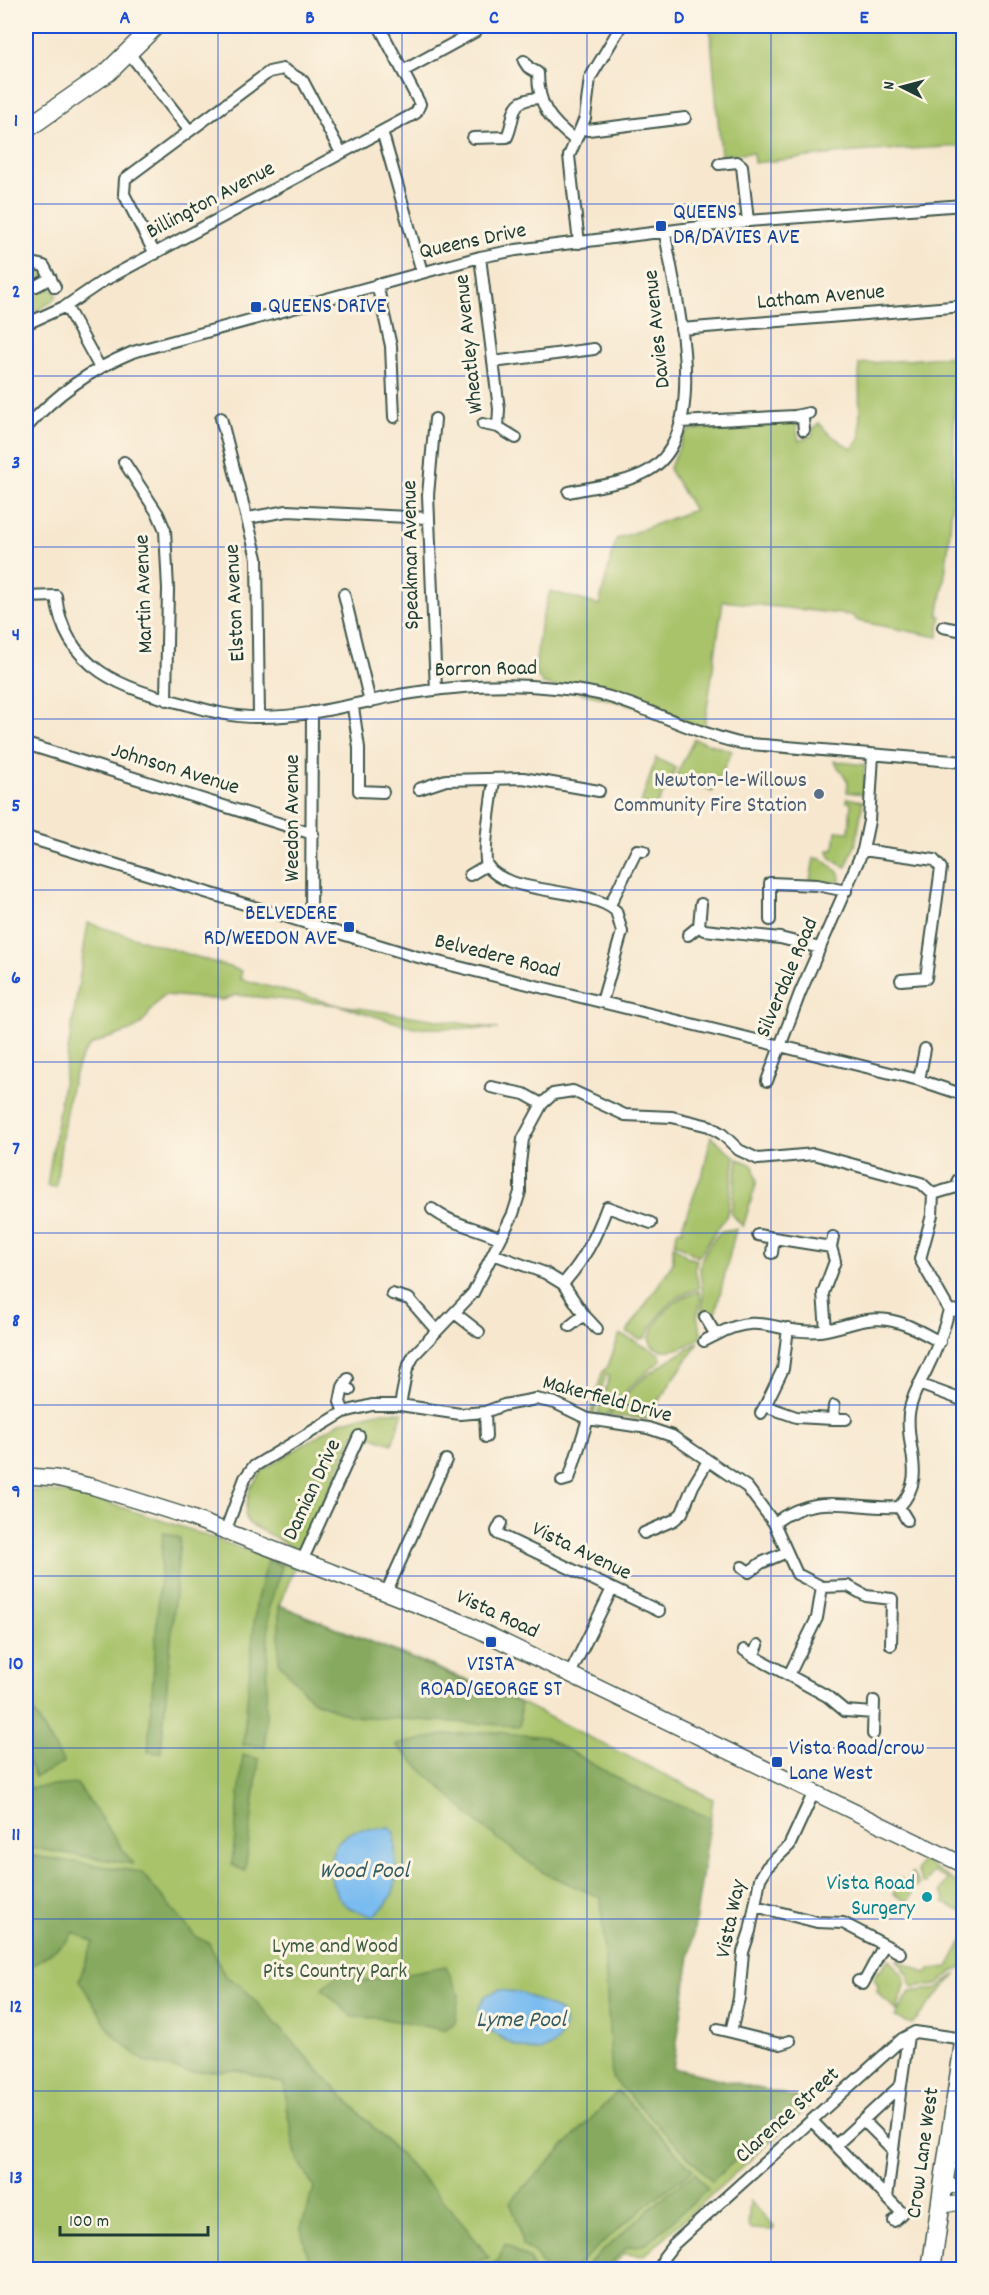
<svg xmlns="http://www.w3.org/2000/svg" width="989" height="2295" font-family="Dekko,sans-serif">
  <rect width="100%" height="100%" fill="#fcf5e5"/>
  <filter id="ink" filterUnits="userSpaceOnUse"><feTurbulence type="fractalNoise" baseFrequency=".0167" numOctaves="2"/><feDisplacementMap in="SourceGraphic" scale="12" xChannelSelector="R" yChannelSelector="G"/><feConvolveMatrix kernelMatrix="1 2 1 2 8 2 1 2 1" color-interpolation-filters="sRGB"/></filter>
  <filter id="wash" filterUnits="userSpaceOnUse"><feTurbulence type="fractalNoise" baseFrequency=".008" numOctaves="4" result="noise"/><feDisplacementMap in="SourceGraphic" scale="24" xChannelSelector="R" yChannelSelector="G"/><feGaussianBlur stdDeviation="1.35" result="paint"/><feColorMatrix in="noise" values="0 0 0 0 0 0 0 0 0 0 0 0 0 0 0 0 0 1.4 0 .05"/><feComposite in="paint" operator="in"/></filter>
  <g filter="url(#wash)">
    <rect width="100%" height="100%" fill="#f7e7cf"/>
    <path fill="#a8c36a" stroke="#64804f" stroke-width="1.5" d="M710 26H963V146L854 152 754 163 753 153 721 155Z
      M37 269 42 270 45 276 35 284 38 291 51 288 57 295 53 301 26 317V275Z
      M954 356C955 443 955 530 938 616H941L938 637 858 621 851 615 723 601 704 729 654 710 543 684 535 672 540 626 550 591 599 605 616 539 694 510 669 469 685 434 691 430 792 422 796 425 799 441 813 435 812 431 819 423 828 433 852 449 860 438 859 364Z
      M694 739 732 751 712 792 686 778 668 792Z
      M656 758 676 768 655 808 641 803Z
      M834 761 865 765 863 794 847 792 848 782Z
      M847 798 863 801 856 843 846 867C838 864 828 859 828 850H834L836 831 849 832 851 803 847 802Z
      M814 858 822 859 840 873V881L837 883 810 881Z
      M88 923 242 971 240 979 338 1005 498 1029 414 1028 338 1005 236 995 223 1000 165 995C153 1001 150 1017 139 1026 125 1036 106 1036 92 1045 67 1060 60 1158 56 1187L47 1186Z
      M711 1136 735 1157 727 1215 698 1257 674 1242 678 1230 683 1231 682 1226 704 1169Z
      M738 1159 753 1165 757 1181 743 1227 731 1213Z
      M736 1229 714 1319 710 1313 701 1315C710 1273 683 1272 721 1231Z
      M673 1245 688 1257 697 1260 695 1268 699 1288C670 1297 659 1313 645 1338L639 1339 627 1332 673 1263Z
      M699 1291 701 1301 697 1316 702 1336C687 1347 670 1356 652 1346L649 1339C658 1314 674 1298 699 1291Z
      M620 1334 660 1354 661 1360 629 1388 606 1416 598 1413 610 1375 606 1374 594 1413 591 1412 602 1373 608 1366Z
      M699 1342 646 1419 609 1416C631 1381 665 1363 699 1342Z
      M378 1412H403L392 1444 356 1431 304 1545 299 1549 292 1547 248 1523 245 1514 250 1488 263 1470 340 1422Z
      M26 1490 80 1494 185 1528 295 1568 279 1605 505 1695 713 1799 673 2068 799 2098 809 2106 644 2256 624 2254 609 2270 26 2269Z
      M922 1860 963 1887V1912L944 1903 945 1899 940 1892 947 1879 933 1872 926 1883H922L917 1870Z
      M912 1873 919 1885 914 1888 908 1902 893 1894 900 1879 908 1883Z
      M962 1941 963 1968 954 1971 938 1984 913 1987 910 1984 908 1974 896 1959 927 1974 930 1969 948 1967Z
      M888 1959 904 1976 905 1981 897 2011 877 1992 878 1985 874 1979 877 1971 879 1972Z
      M957 1973 912 2024 895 2017 910 1992 938 1988Z
      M750 2201 774 2226 773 2230 751 2229 748 2226Z"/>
    <path fill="#86a95e" stroke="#527349" stroke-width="1.5" d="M163 1532 180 1538 161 1753 148 1752Z
      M267 1560 282 1566 269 1607 265 1746 243 1745 256 1603Z
      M279 1605 520 1703V1726L352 1716 312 1700 279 1663Z
      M26 1699 64 1763 35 1777 26 1758Z
      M493 1732 545 1737 633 1787 711 1818 673 2068 799 2098 801 2102 712 2181 612 2078 601 1898 542 1872 479 1824 396 1745 443 1735Z
      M243 1755 259 1759 245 1871 232 1865Z
      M77 1784 133 1864 26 1847V1788Z
      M26 1855 141 1872 196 1937 209 1943 225 1976 242 1986C276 2024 310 2062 345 2098 395 2150 447 2199 489 2258L437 2269H311L301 2228 314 2188 297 2159 286 2106 285 2084 238 2070 189 2072 145 2062 113 2035 79 1980 93 1942 74 1932 66 1942 26 1970Z
      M446 1966 459 1994 455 2023 444 2030 379 2018 352 2017 322 1989 346 1967 359 1982Z
      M618 2091 693 2170 649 2203 572 2269H545L536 2255 522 2245 519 2226 510 2202Z
      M695 2173 708 2189 646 2244 628 2247 604 2269H582L668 2193Z
      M505 2244 529 2259 534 2269H481L498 2261Z"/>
    <path fill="#7abcf0" stroke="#4c7c92" stroke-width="1.5" d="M389 1828 395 1832C392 1866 408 1891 373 1916 363 1913 351 1911 344 1903 325 1883 325 1848 348 1834 360 1827 376 1829 389 1828Z
      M499 1990 522 1993 561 2012 565 2026C554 2058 530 2055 505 2040 492 2032 480 2026 478 2010L485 1996Z"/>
  </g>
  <g filter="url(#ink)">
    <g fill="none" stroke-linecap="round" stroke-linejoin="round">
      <defs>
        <path id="minor" d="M129 53 189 130
          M524 61 528 67 538 73C538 106 550 121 575 140
          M403 71 476 31
          M582 128 588 130 685 118
          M382 131 422 272
          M473 138 507 137C517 115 507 99 540 98
          M719 164 737 162 742 166 748 221
          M579 243 569 156 585 118 590 78 621 26
          M155 254 124 194 125 179 269 72 283 69 303 81 341 153
          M480 257 499 409 498 427
          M26 268 36 264 44 266 55 287
          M377 284 391 346 394 417
          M36 286 51 278
          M66 306 100 368
          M26 324 66 306 103 281 416 113 420 104 379 26
          M681 329 964 306
          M493 362 594 349
          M795 416 803 419 804 430
          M221 418 257 558 259 717
          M435 419 428 495 436 690
          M680 422 795 416 809 413
          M483 424 498 427 516 438
          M26 428C55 395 92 369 133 352L480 257 516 250 748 221 964 205
          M124 462 158 514 165 530 168 589 166 700
          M569 492C595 486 625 484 648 471 714 434 674 292 665 233
          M248 518 287 511 428 518
          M344 594 370 702
          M26 597 56 596C64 669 124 689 185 704 209 711 235 718 261 717 308 717 353 704 399 695 442 688 487 683 530 686 558 688 590 690 616 699 658 713 696 733 739 743L964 762
          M943 627 964 631
          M353 707 359 748V791L383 792
          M26 744 313 834
          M419 789 446 780 523 778 599 791
          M26 837 414 956 919 1080 964 1095
          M863 850 934 860 941 868 926 978 901 980
          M487 865C482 853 492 798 494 780
          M470 875 487 865C506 896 588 886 616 911L622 932 602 1002
          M610 905 637 850 644 851
          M770 920V883L817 885 846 891
          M311 924 312 712
          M699 926 704 930 780 938 820 948
          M688 935 699 926 701 904
          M919 1080 925 1049
          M767 1081 800 993 863 850 869 821 873 755
          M491 1087 524 1094 542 1104
          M933 1194 960 1186 958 1180
          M432 1209C452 1225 476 1227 499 1238
          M758 1235 774 1238 772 1253
          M774 1238 831 1247
          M493 1254 545 1273 563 1284 584 1315 570 1326
          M563 1284C584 1260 596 1237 607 1207L651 1223
          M392 1294 409 1299 437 1331
          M949 1310 964 1311
          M456 1314 479 1332
          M584 1315 597 1329
          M705 1317 716 1335C762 1310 777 1335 820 1331 843 1328 864 1316 888 1320 907 1323 923 1333 940 1342
          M826 1330 823 1293 835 1261 831 1247 833 1237
          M704 1341 716 1335
          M348 1379 343 1387 350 1390
          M919 1384 962 1400
          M343 1387 340 1402 344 1412
          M400 1405 407 1369 414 1355 473 1293 513 1214 520 1192V1164L523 1139 542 1104 553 1094 573 1091 625 1115 672 1117 709 1126 722 1134 739 1150 758 1159 814 1154 921 1183 933 1194 932 1215 920 1259 949 1310C944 1331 936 1351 926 1371 919 1385 911 1398 909 1414 905 1449 928 1476 899 1507 850 1510 819 1490 774 1523
          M765 1406 783 1369 788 1328
          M834 1406 833 1419H846
          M761 1413 765 1406 796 1417 833 1419
          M486 1437 485 1412 504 1405 536 1399 555 1403 588 1419 648 1428 672 1436 747 1487 774 1523 797 1574 822 1587 848 1586 866 1596 892 1599 891 1645
          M562 1481 569 1479 588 1419
          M899 1507 907 1520
          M501 1523 497 1531 498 1534 659 1611
          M225 1532 245 1478 253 1467 344 1412 372 1405H400L460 1414 485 1412
          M644 1533 674 1520 682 1513 693 1486 708 1461
          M302 1561 359 1436
          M742 1567 749 1572 761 1563 787 1552
          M386 1593 446 1460
          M744 1650 753 1656 758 1645
          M753 1656 827 1696 845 1711 874 1713
          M570 1674 612 1589
          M789 1675 817 1618 822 1587
          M873 1734 874 1701
          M755 1906 817 1922 843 1923 900 1953
          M858 1981 863 1984 884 1945
          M718 2029 731 2032 739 1998 743 1952 750 1931 760 1879 767 1867 789 1846 813 1794
          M731 2032 780 2044 790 2041
          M863 2120 893 2150
          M812 2121 902 2213 894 2221
          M836 2145 901 2085 908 2036
          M887 2198 901 2085
          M660 2270 664 2257 674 2244 902 2039 915 2032 964 2039"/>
        <path id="tertiary" d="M944 2186H964
          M941 2206 964 2202"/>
        <path id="secondary" d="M26 1476 56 1478 94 1487 189 1517 462 1622 964 1865"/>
        <path id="primary" d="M26 129 108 72 155 26
          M931 2270 964 2043"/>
      </defs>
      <use href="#minor" stroke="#3f564b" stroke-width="14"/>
      <use href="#tertiary" stroke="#3f564b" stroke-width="16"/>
      <use href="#secondary" stroke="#3f564b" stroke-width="18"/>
      <use href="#primary" stroke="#3f564b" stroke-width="21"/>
      <use href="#minor" stroke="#fff" stroke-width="10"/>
      <use href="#tertiary" stroke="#fff" stroke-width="14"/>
      <use href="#secondary" stroke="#fff" stroke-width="15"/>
      <use href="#primary" stroke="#fff" stroke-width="18"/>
    </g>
  </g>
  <path fill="none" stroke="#1d4ed8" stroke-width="1.5" stroke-opacity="0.55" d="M218 26V2270M402 26V2270M587 26V2270M771 26V2270M26 204H964M26 376H964M26 547H964M26 719H964M26 890H964M26 1062H964M26 1233H964M26 1405H964M26 1576H964M26 1748H964M26 1919H964M26 2091H964"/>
  <g fill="#1a4fb4" stroke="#fcf5e5" stroke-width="2">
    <rect x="655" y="220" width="12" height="12" rx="3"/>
    <rect x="250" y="301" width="12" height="12" rx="3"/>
    <rect x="343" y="921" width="12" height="12" rx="3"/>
    <rect x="485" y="1636" width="12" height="12" rx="3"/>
    <rect x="771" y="1756" width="12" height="12" rx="3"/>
  </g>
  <circle fill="#5c6f8a" stroke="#fcf5e5" stroke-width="2" cx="819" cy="794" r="6"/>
  <circle fill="#0f9aa8" stroke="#fcf5e5" stroke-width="2" cx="927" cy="1897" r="6"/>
  <g text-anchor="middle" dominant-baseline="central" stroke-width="6" stroke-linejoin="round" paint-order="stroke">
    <g font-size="22" fill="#1f3d34" stroke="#fcf5e5">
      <text transform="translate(211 201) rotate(-28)">Billington Avenue</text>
      <text transform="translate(473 242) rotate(-12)">Queens Drive</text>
      <text transform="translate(821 298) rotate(-5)">Latham Avenue</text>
      <text transform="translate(658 329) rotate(-96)">Davies Avenue</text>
      <text transform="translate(470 344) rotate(-96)">Wheatley Avenue</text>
      <text transform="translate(412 555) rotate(-91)">Speakman Avenue</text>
      <text transform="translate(145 594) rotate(-92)">Martin Avenue</text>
      <text transform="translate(236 603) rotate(-93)">Elston Avenue</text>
      <text transform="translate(486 670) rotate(-1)">Borron Road</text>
      <text transform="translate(175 770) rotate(17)">Johnson Avenue</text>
      <text transform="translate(293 818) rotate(-90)">Weedon Avenue</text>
      <text transform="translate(497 957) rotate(14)">Belvedere Road</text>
      <text transform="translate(788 978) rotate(-67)">Silverdale Road</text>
      <text transform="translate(607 1400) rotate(15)">Makerfield Drive</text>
      <text transform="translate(313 1490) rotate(-65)">Damian Drive</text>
      <text transform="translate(581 1552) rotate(26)">Vista Avenue</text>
      <text transform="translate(497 1615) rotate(25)">Vista Road</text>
      <text transform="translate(732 1919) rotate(-78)">Vista Way</text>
      <text transform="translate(788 2116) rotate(-42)">Clarence Street</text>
      <text transform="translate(924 2153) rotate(-82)">Crow Lane West</text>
    </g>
    <g font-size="22" fill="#164399" stroke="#fcf5e5" text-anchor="start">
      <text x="673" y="213">QUEENS<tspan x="673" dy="25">DR/DAVIES AVE</tspan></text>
      <text x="268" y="307">QUEENS DRIVE</text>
      <text x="337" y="914" text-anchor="end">BELVEDERE<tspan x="337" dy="25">RD/WEEDON AVE</tspan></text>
      <text x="491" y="1665" text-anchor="middle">VISTA<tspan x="491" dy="25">ROAD/GEORGE ST</tspan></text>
      <text x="789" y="1749">Vista Road/crow<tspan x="789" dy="25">Lane West</tspan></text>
    </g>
    <g font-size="22" fill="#4e5e75" stroke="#fcf5e5" text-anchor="end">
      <text x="807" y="781">Newton-le-Willows<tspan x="807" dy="25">Community Fire Station</tspan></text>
    </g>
    <g font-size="22" fill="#0d838f" stroke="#fcf5e5" text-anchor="end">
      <text x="915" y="1884">Vista Road<tspan x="915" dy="25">Surgery</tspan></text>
    </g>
    <g font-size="22" fill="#415e42" stroke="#fcf5e5">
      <text x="335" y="1947">Lyme and Wood<tspan x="335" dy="25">Pits Country Park</tspan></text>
    </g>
    <g font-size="24" font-style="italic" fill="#365d63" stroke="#fcf5e5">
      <text x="364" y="1872">Wood Pool</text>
      <text x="521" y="2021">Lyme Pool</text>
    </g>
  </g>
  <rect width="989" height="2295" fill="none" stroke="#fcf5e5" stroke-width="66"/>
  <g transform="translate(902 87) rotate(276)" stroke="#fcf5e5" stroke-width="4.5" paint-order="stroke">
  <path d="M0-4.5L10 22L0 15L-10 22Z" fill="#1f3d34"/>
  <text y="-9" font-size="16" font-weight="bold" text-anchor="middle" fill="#1f3d34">N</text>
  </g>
  <path d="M60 2226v9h148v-9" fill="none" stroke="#1f3d34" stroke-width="3"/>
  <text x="69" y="2226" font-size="18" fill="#1f3d34" stroke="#fcf5e5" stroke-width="4.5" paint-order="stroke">100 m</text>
  <rect x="33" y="33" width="923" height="2229" fill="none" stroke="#1d4ed8" stroke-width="2"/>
  <g font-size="20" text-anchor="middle" font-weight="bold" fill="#1d4ed8">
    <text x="125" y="23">A</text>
    <text x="310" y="23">B</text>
    <text x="494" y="23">C</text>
    <text x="679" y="23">D</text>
    <text x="864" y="23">E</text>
    <text x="16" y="126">1</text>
    <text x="16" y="297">2</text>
    <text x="16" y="468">3</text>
    <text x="16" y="640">4</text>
    <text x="16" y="811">5</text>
    <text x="16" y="983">6</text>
    <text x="16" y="1154">7</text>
    <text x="16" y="1326">8</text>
    <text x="16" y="1497">9</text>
    <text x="16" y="1669">10</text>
    <text x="16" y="1840">11</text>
    <text x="16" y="2012">12</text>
    <text x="16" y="2183">13</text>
  </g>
</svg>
